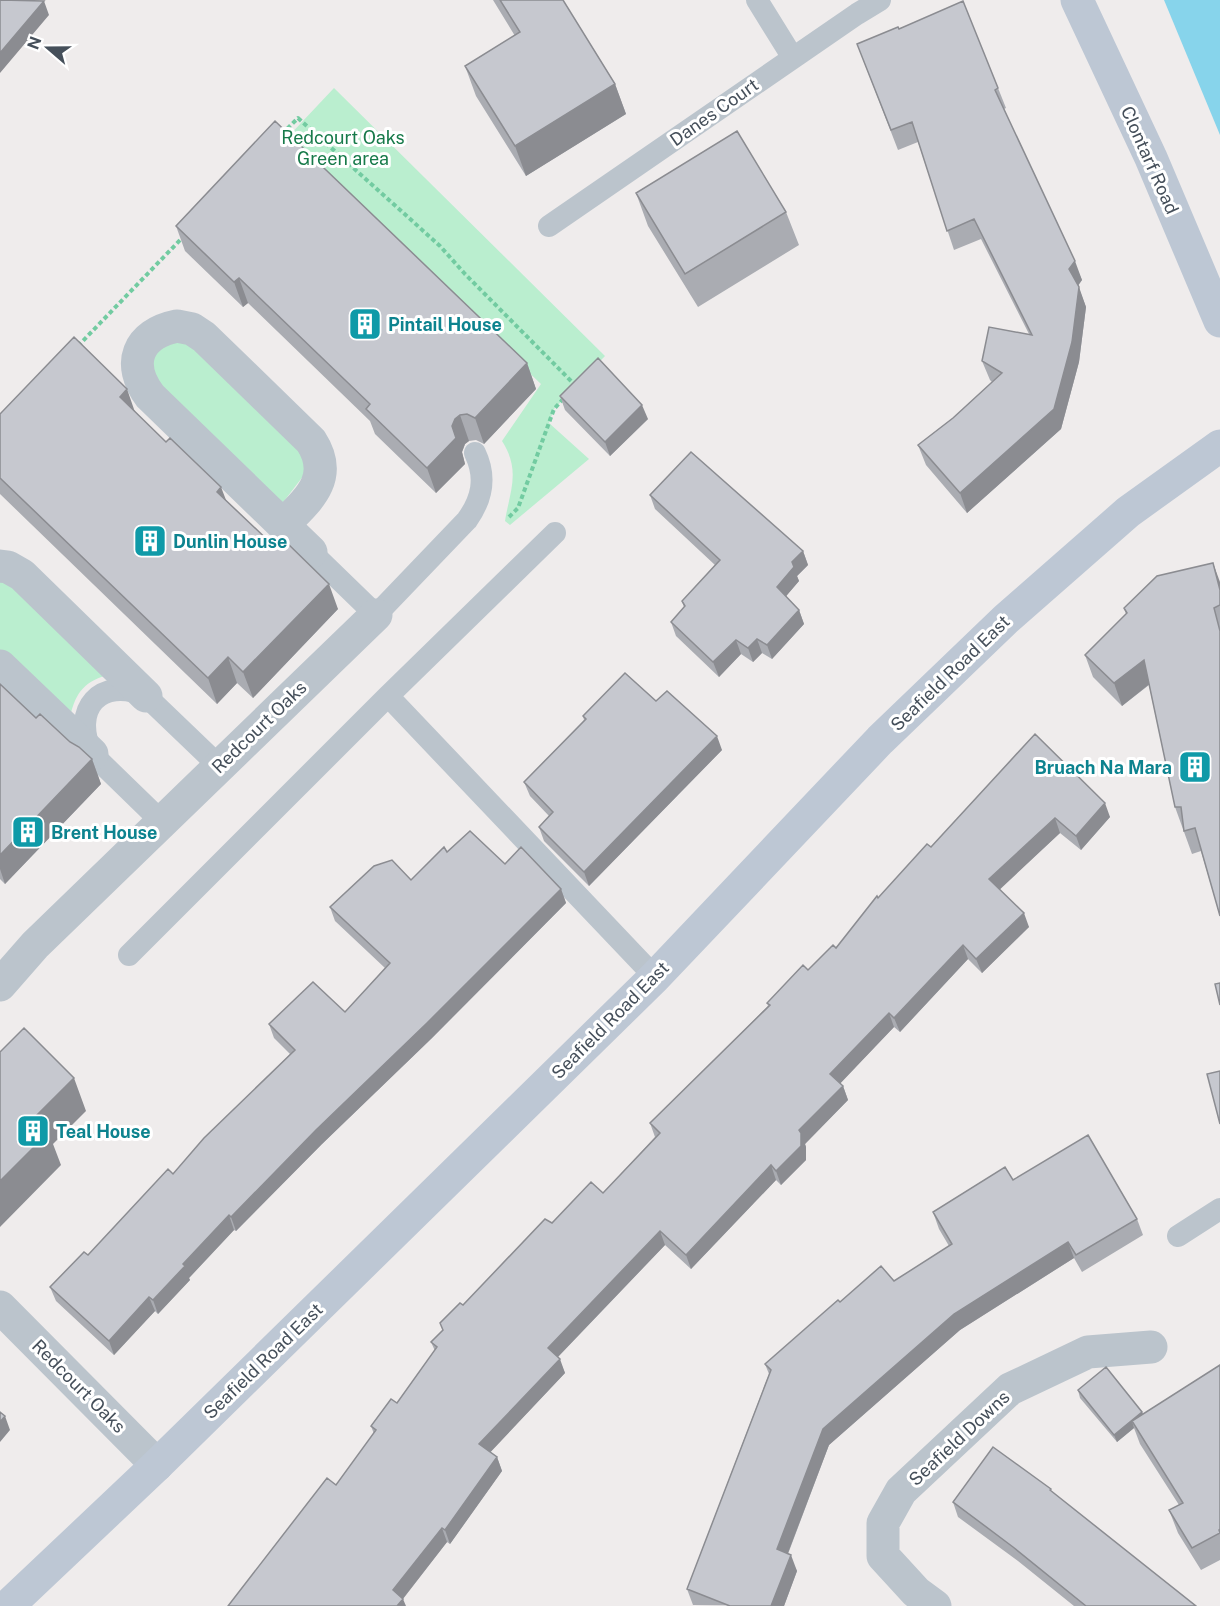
<svg xmlns="http://www.w3.org/2000/svg" width="1220" height="1606" font-family="'Public Sans',sans-serif">
  <rect width="100%" height="100%" fill="#efecec"/>
  <path fill="#baeecf" d="M334 88 605 356 554 409 549 423 589 459 510 525 505 521C510 490 521 471 502 441L541 384 285 140Z
    M179 339 193 347 304 453V475L281 505 153 384V351Z
    M0 577 111 674C85 681 76 691 70 717L0 650Z"/>
  <path fill="#87d4eb" d="M1164 0H1220V135Z"/>
  <g fill="none" stroke-linecap="round" stroke-linejoin="round">
    <path stroke="#72cba1" stroke-width="4" stroke-dasharray="4.5 3" stroke-linecap="butt" d="M282 134 298 118 440 246 465 274 575 385
      M78 346 183 237
      M509 517 518 508 554 409 564 398"/>
    <path stroke="#bbc4cc" stroke-width="22" d="M757 0 793 58
      M549 226 857 14 880 0
      M311 552 376 615 467 520C482 499 487 478 475 453
      M388 696 655 977
      M162 822 92 754C71 709 100 676 146 696L219 766
      M129 955 388 696 555 533
      M1178 1236 1220 1209"/>
    <path stroke="#bbc4cc" stroke-width="33" d="M177 326 192 329 204 337 311 441C335 478 308 500 283 525L150 396C126 364 137 334 177 326Z
      M283 525 311 552
      M0 566 8 567 22 575 146 696
      M0 666 92 754
      M0 985 35 945 376 615
      M0 1307 157 1465
      M935 1606 916 1592 883 1556V1523L901 1491 1010 1389 1088 1352 1151 1347"/>
    <path stroke="#bdc7d4" stroke-width="33" d="M1077 0 1151 158 1220 321
      M8 1606 157 1465 655 977 880 740 1006 619 1128 512 1220 446"/>
  </g>
  <path fill="#aaacb2" d="M493 0H563L615 84 626 114 526 176 476 96 465 66 515 36Z
    M899 29 998 88 1006 108 1004 109 1082 280 1078 286 1086 307 1079 362 1061 429 967 513 926 465 918 445 953 418 992 382 990 380 982 361 1029 334 981 239 954 250 918 142 898 150 857 44Z
    M636 193 786 212 799 245 698 307 648 226Z
    M176 226 527 363 536 389 484 444 476 440 469 441 465 444 462 452 465 464 436 493 375 434 370 421 248 303 243 307 185 251Z
    M560 396 648 419 610 456 565 410Z
    M136 413 338 609 253 698 237 683 217 704 0 494V414Z
    M650 495 803 551 808 565 797 576 799 581 786 596 799 610 804 624 772 659 762 653 753 662 741 654 719 677 676 636 671 622 684 607 682 601 715 565 655 509Z
    M1220 582V916L1201 851 1192 854 1175 807 1149 685 1122 706 1093 677 1085 655 1126 614 1124 608Z
    M0 684 36 718 92 759 101 784 5 884 0 879Z
    M656 701 722 750 589 886 544 841 539 827 549 816 530 796 524 782 584 720 583 716Z
    M1035 734 1110 817 1081 850 1060 833 999 889 1029 927 982 973 968 959 900 1032 894 1027 840 1083 843 1086 848 1100 805 1144 806 1147V1160L781 1185 776 1180 691 1269 665 1245 558 1357 565 1373 490 1452 497 1457 502 1471 450 1544 447 1542 403 1599 336 1485 374 1434 371 1426 397 1403 435 1351 431 1342 443 1330 463 1305 552 1223 603 1193 655 1137 650 1123 768 1006 767 1003 836 948 878 898 931 847Z
    M447 852 505 864 561 889 566 903 432 1038 322 1144 236 1231 234 1230 189 1278 190 1280 158 1314 155 1311 114 1355 56 1301 50 1287 88 1255 173 1174 290 1054 274 1038 269 1024 345 1012 385 968 335 921 330 907 411 880Z
    M1013 1180 1137 1219 1143 1235 1082 1272 1074 1258 960 1330 829 1445 788 1554 797 1571 784 1606 693 1605 687 1589 769 1374 765 1364 840 1302 894 1281 949 1246 939 1229 933 1212Z
    M1220 1365V1560L1201 1570 1178 1533 1169 1510 1179 1505 1140 1444 1134 1428 1117 1442 1080 1398 1078 1390 1142 1412 1143 1414Z
    M1052 1493 1196 1606H1074L1018 1561 958 1517 953 1502Z"/>
  <path fill="#8b8c91" d="M44 1 49 15 0 73V53Z
    M615 84 626 114 526 176 515 146Z
    M1075 261 1082 280 1076 288 1069 269Z
    M239 278 248 303 243 307 234 282Z
    M1079 287 1086 307 1079 362 1061 429 967 513 960 493Z
    M527 363 536 389 484 444 475 418Z
    M127 389 136 415 120 397Z
    M642 405 648 419 610 456 605 442Z
    M460 415 469 441 465 444 462 452 465 464 436 493 427 468 452 426 455 419Z
    M221 487 231 513 217 492Z
    M803 551 808 565 797 576 799 581 782 601 777 587 792 562Z
    M1213 563 1220 582V590Z
    M329 584 338 609 253 698 243 672Z
    M799 610 804 624 772 659 767 645Z
    M757 639 762 653 753 662 748 648Z
    M736 640 741 654 719 677 713 662Z
    M228 657 237 683 217 704 208 678Z
    M1144 660 1152 682 1122 706 1114 683Z
    M717 736 722 750 589 886 584 872Z
    M92 759 101 784 5 884 0 869V855Z
    M1105 803 1110 817 1081 850 1076 836Z
    M1055 818 1060 833 995 894 989 879Z
    M561 889 566 903 432 1038 322 1144 236 1231 231 1217 316 1130Z
    M1024 913 1029 927 982 973 976 959Z
    M963 945 968 959 900 1032 894 1018Z
    M889 1013 894 1027 836 1088 830 1074Z
    M74 1078 86 1111 53 1144 61 1165 0 1227V1181L34 1118Z
    M843 1086 848 1100 805 1144 806 1147V1160L781 1185 776 1171 799 1130Z
    M771 1165 776 1180 691 1269 686 1255Z
    M229 1215 234 1230 189 1278 190 1280 158 1314 153 1300 183 1264Z
    M660 1231 665 1245 553 1362 548 1348Z
    M1068 1242 1074 1258 960 1330 829 1445 783 1566 777 1549 823 1429 954 1314Z
    M149 1297 155 1311 114 1355 109 1341Z
    M560 1359 565 1373 484 1459 479 1444Z
    M1142 1412 1145 1419 1132 1421 1134 1428 1117 1442 1114 1435Z
    M5 1416 10 1430 0 1442V1422Z
    M497 1457 502 1471 450 1544 445 1530Z
    M442 1528 447 1542 398 1605 393 1590Z
    M791 1555 797 1571 784 1606H771Z
    M403 1599 406 1606H397Z"/>
  <path fill="#c6c8cf" stroke="#8b8c91" stroke-width="1.5" d="M0 0 44 1 0 53Z
    M500 0H563L615 84 515 146 465 66 520 32Z
    M963 1 998 88 995 90 1075 261 1069 269 1079 287 1072 342 1054 409 960 493 918 445 953 418 1002 373 982 361 989 327 1032 335 974 219 947 231 912 122 891 130 857 44 898 27 899 29Z
    M275 121 527 363 475 418 467 414 460 415 455 419 452 426 456 438 427 468 366 409 370 404 239 278 234 282 176 226Z
    M737 131 786 212 685 274 636 193Z
    M74 337 127 389 120 397 166 442 170 438 221 487 217 492 275 547 283 539 329 584 243 672 228 657 208 678 0 478V414Z
    M598 358 642 405 605 442 560 396Z
    M691 452 803 551 792 562 794 567 777 587 799 610 767 645 757 639 748 648 736 640 713 662 671 622 685 606 682 601 720 560 650 495Z
    M1213 563 1220 590V605L1214 608 1220 631V916L1195 828 1184 831 1181 807H1175L1144 660 1114 683 1085 655 1127 613 1124 608 1157 576Z
    M625 673 656 701 667 691 717 736 584 872 539 827 553 812 524 782 586 719 583 716Z
    M0 684 36 718 40 714 70 742 79 747 92 759 0 855Z
    M1035 734 1105 803 1076 836 1055 818 989 879 1024 913 976 959 963 945 894 1018 889 1013 830 1074 843 1086 799 1130 801 1133V1146L776 1171 771 1165 686 1255 660 1231 548 1348 560 1359 479 1444 497 1457 445 1530 442 1528 393 1590 403 1599 397 1606H228L327 1478 336 1485 376 1430 371 1426 391 1399 397 1403 437 1347 431 1342 443 1330 440 1323 460 1303 463 1305 545 1219 552 1223 591 1182 603 1193 660 1133 650 1123 770 1005 767 1003 803 965 808 970 833 945 836 948 877 896 878 898 927 844 931 847Z
    M470 831 505 864 521 847 561 889 427 1023 316 1130 231 1217 229 1215 183 1264 185 1266 153 1300 149 1297 109 1341 50 1287 84 1252 88 1255 168 1169 173 1174 204 1138 295 1050 269 1024 292 1002 313 982 345 1012 390 963 330 907 374 866 392 860 411 880 444 847 447 852Z
    M1220 983V1005L1215 984Z
    M24 1028 74 1078 34 1118 49 1132 0 1181V1052Z
    M1220 1071V1124L1207 1074Z
    M1088 1135 1137 1219 1076 1255 1068 1242 954 1314 823 1429 777 1549 791 1555 771 1606H730L687 1589 771 1370 765 1364 838 1300 840 1302 881 1266 894 1281 952 1244 933 1212 1005 1167 1013 1180Z
    M1220 1365V1529L1219 1530 1220 1533 1192 1548 1169 1510 1183 1503 1132 1421Z
    M1106 1367 1142 1412 1114 1435 1078 1390Z
    M0 1412 5 1416 0 1422Z
    M993 1447 1051 1489 1050 1490 1196 1606H1086L1013 1547 953 1502Z"/>
  <defs>
    <symbol id="building-square" viewBox="-11 -11 22 22"><rect x="-9" y="-9" width="18" height="18" rx="4" fill="#0f9aa8" stroke="#fff"/><path d="M-4-6H4V6H1V3H-1V6H-4ZM-2.5-4.3h1.7v1.8h-1.7ZM.8-4.3h1.7v1.8H.8ZM-2.5-1h1.7V.8h-1.7ZM.8-1h1.7V.8H.8Z" fill="#fff"/></symbol>
  </defs>
  <g fill-rule="evenodd">
    <use href="#building-square" x="346" y="305" width="38" height="38"/>
    <use href="#building-square" x="131" y="522" width="38" height="38"/>
    <use href="#building-square" x="1176" y="748" width="38" height="38"/>
    <use href="#building-square" x="9" y="813" width="38" height="38"/>
    <use href="#building-square" x="14" y="1112" width="38" height="38"/>
  </g>
  <g text-anchor="middle" dominant-baseline="central" stroke-width="6" stroke-linejoin="round" paint-order="stroke">
    <g font-size="18" fill="#454f5a" stroke="#fff">
      <text transform="translate(714 112) rotate(-35)">Danes Court</text>
      <text transform="translate(1150 160) rotate(66)">Clontarf Road</text>
      <text transform="translate(950 673) rotate(-44)">Seafield Road East</text>
      <text transform="translate(259 727) rotate(-44)">Redcourt Oaks</text>
      <text transform="translate(610 1020) rotate(-45)">Seafield Road East</text>
      <text transform="translate(263 1361) rotate(-44)">Seafield Road East</text>
      <text transform="translate(79 1386) rotate(45)">Redcourt Oaks</text>
      <text transform="translate(959 1438) rotate(-43)">Seafield Downs</text>
    </g>
    <g font-size="18" fill="#177a4a" stroke="#fff">
      <text x="343" y="137">Redcourt Oaks<tspan x="343" dy="21">Green area</tspan></text>
    </g>
    <g font-size="18" font-weight="bold" fill="#0d838f" stroke="#fff" text-anchor="start">
      <text x="388" y="324">Pintail House</text>
      <text x="173" y="541">Dunlin House</text>
      <text x="1172" y="767" text-anchor="end">Bruach Na Mara</text>
      <text x="51" y="832">Brent House</text>
      <text x="56" y="1131">Teal House</text>
    </g>
  </g>
  <g transform="translate(48 48) rotate(290)" stroke="#ffffff" stroke-width="4.5" paint-order="stroke">
  <path d="M0-4.5L10 22L0 15L-10 22Z" fill="#454f5a"/>
  <text y="-9" font-size="16" font-weight="bold" text-anchor="middle" fill="#454f5a">N</text>
  </g>
</svg>
